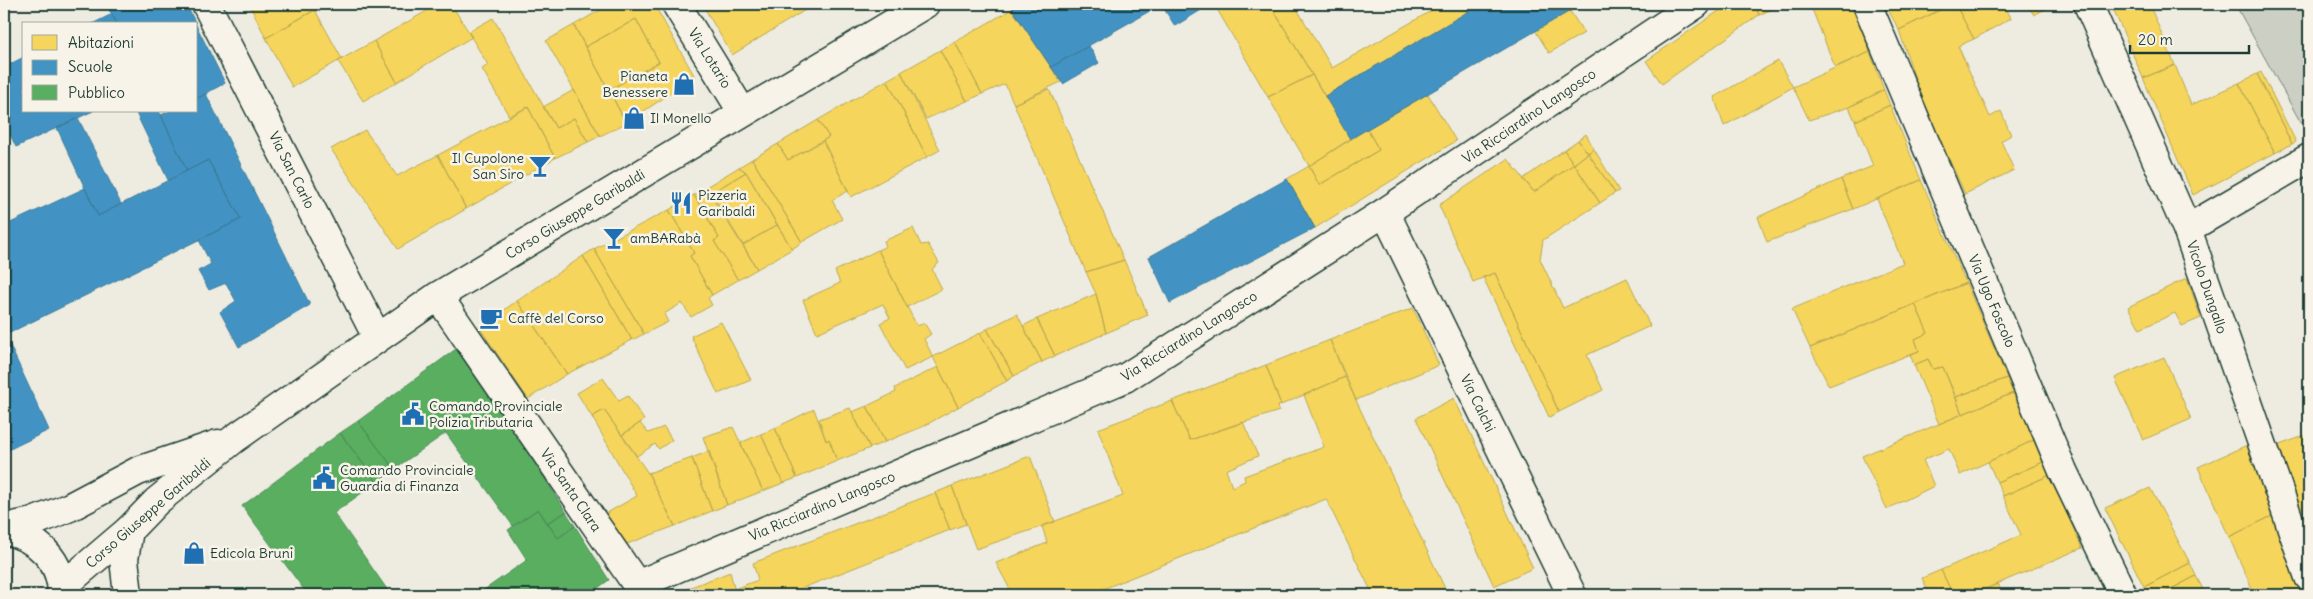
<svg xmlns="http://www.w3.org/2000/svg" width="2313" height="599" font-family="Delius,sans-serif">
  <rect width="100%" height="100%" fill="#eeece1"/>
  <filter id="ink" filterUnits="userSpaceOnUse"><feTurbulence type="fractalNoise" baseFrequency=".02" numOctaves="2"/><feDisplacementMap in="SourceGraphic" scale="10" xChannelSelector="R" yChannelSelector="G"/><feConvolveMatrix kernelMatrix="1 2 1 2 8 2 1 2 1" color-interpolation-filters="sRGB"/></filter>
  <g filter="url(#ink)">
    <path fill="#cccfc4" stroke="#76867c" d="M2235 4H2309V118L2301 123Z"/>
    <path fill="#f6d55c" stroke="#b6a750" d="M249 4H322L323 5 266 38Z
      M439 4H451L472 37 397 82 374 41Z
      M611 4H654L695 77 626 123 609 90 659 62 636 19 585 47 574 25Z
      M702 4H815L732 55Z
      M1214 4H1270L1312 75 1268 97Z
      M1270 4H1294L1332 68 1443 4H1481L1325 96Z
      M1729 4H1755L1759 15 1662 84 1646 61Z
      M1755 4H1783L1759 15Z
      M1810 4H1853L1870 52 1835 67Z
      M1885 4H1943L1944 8 1899 30Z
      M1952 4H1955L1974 39 1958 46 1990 117 2001 111 2011 135 2001 141 2014 170 1965 194 1922 100 1899 30Z
      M1955 4H2004L2011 18 1974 39Z
      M2027 4H2055L2034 15Z
      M2111 4H2149L2175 65 2143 78Z
      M1012 9 1061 82 1014 104 1005 84 982 94 955 42Z
      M315 10 342 59 292 87 266 38Z
      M1570 11 1584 33 1549 53 1535 30Z
      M493 18 556 128 574 118 588 142 555 158 528 107 509 116 482 69 488 65 468 32Z
      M636 19 659 62 609 90 585 47Z
      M574 25 626 123 600 136 546 41Z
      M374 41 397 82 363 101 338 61Z
      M955 42 982 94 967 101 940 50Z
      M940 50 967 101 926 119 901 72Z
      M1870 52 1884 90 1849 107 1809 120 1793 87Z
      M1778 61 1793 87 1724 126 1714 97Z
      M2175 65 2191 105 2239 83 2275 153 2193 195 2143 78Z
      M901 72 940 150 927 157 887 80Z
      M2261 72 2296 142 2292 144 2257 74Z
      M2257 74 2292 144 2275 153 2239 83Z
      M1312 75 1350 139 1309 166 1268 97Z
      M887 80 927 157 851 197 823 141 829 137 818 120Z
      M1049 89 1124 260 1086 272 1014 104Z
      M574 90 600 136 588 142 574 118 556 128 543 107Z
      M1884 90 1890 105 1855 121 1849 107Z
      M1428 94 1456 141 1315 228 1287 179 1309 166 1319 185 1379 150 1367 129Z
      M1890 105 1921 180 1853 209 1841 179 1873 166 1855 121Z
      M528 107 555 158 466 209 438 155Z
      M818 120 829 137 788 160 778 144Z
      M1367 129 1379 150 1319 185 1309 166Z
      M365 130 397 176 438 155 466 209 398 249 331 149Z
      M1586 134 1594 149 1588 153 1578 140Z
      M1578 140 1588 153 1574 164 1564 150Z
      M823 141 848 191 832 200 842 219 802 242 752 159 778 144 788 160Z
      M1594 149 1619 191 1615 193 1588 153Z
      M1564 150 1574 164 1534 192 1523 179Z
      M1588 153 1615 193 1600 203 1574 164Z
      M752 159 802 242 792 249 746 172 739 167Z
      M1508 159 1534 192 1574 164 1600 203 1543 240 1540 259 1563 308 1627 278 1650 326 1587 355 1603 390 1559 412 1495 273 1473 282 1439 205Z
      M739 167 746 172 711 193 706 187Z
      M746 172 777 225 743 245 711 193Z
      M1841 179 1853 209 1767 242 1758 217Z
      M1921 180 1966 283 1810 348 1792 309 1903 263 1877 199Z
      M706 187 757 269 738 280 714 241 719 238 694 195Z
      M694 195 719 238 714 241 738 280 712 295 690 256 694 253 669 210Z
      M669 210 694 253 690 256 712 295 708 298 712 305 691 317 682 303 664 314 668 322 644 334 594 249Z
      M777 225 792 249 757 269 743 245Z
      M913 228 921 245 928 244 939 263 932 269 942 289 907 307 878 250 886 246 884 241Z
      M594 249 644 334 632 340 583 256Z
      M878 250 917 326 924 323 931 334 924 339 933 357 905 370 880 323 890 318 883 304 817 333 803 300 840 283 835 271Z
      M583 256 632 340 567 374 517 301Z
      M1124 260 1148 315 1106 333 1096 294 1086 272Z
      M1495 273 1559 412 1549 417 1483 277Z
      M2187 278 2201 318 2182 326 2175 313 2140 329 2128 307Z
      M1966 283 2007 378 1956 397 1943 367 1933 369 1928 359 1914 365 1910 354 1919 351 1915 339 1928 333 1915 304Z
      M1096 294 1106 333 1055 356 1037 319Z
      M517 301 567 374 528 399 479 327Z
      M1915 304 1928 333 1915 339 1919 351 1829 386 1810 348Z
      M1413 308 1439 365 1356 400 1330 340Z
      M1017 314 1042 362 1014 376 987 329Z
      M1037 319 1055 356 1042 362 1023 326Z
      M721 322 751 380 718 394 691 336Z
      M987 329 1014 376 1007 381 980 333Z
      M980 333 1007 381 958 407 933 357Z
      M1330 340 1345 377 1281 405 1266 365Z
      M2164 357 2191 419 2143 440 2115 378Z
      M1928 359 1933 369 1943 367 1962 414 1939 424 1914 365Z
      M1266 365 1281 405 1278 406 1279 411 1190 440 1172 401Z
      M938 367 958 407 922 427 885 442 867 406 896 392 895 388Z
      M1345 377 1448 595H1373L1326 499 1098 591 1100 595H1013L996 563 1047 543 1042 526 1123 496 1098 429 1172 401 1190 440 1243 422 1258 456 1226 470 1232 487 1245 481 1244 476 1324 447 1304 395Z
      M603 378 619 401 628 396 644 420 622 435 604 410 592 417 577 393Z
      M2007 378 2013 393 1962 414 1956 397Z
      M2013 393 2034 440 1960 475 1949 449 1923 460 1934 486 1887 509 1862 456Z
      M1454 398 1533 568 1494 586 1416 418Z
      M867 406 885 442 870 448 852 412Z
      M850 408 870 448 837 461 829 439 826 441 819 419Z
      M814 409 826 441 829 439 837 461 797 478 775 428Z
      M604 410 648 473 675 526 627 544 605 514 637 496 592 417Z
      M640 423 648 433 664 427 672 440 659 449 655 444 637 456 622 435Z
      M733 427 763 491 727 505 703 437Z
      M775 428 797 478 783 483 761 434Z
      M761 434 783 483 763 491 740 443Z
      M2309 434V534L2277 446Z
      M2034 440 2043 462 1997 482 1988 462Z
      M2247 445 2274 515 2229 537 2198 467Z
      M709 451 727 505 712 511 692 458Z
      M1030 456 1055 522 976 549 952 486Z
      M692 458 712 511 675 526 648 473Z
      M2043 462 2050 475 2003 496 1997 482Z
      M2050 475 2082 548 1971 595H1953L1941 570 2021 535 2003 496Z
      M952 486 966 524 950 530 935 493Z
      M2150 488 2190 563 2144 587 2105 508Z
      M935 493 950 530 785 595H736L734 589 758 580 753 563Z
      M2274 515 2303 595H2255L2229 537Z
      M2190 563 2196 576 2160 595H2148L2144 587Z
      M1941 570 1953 595H1930L1922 578Z
      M730 572 736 595H670Z
      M2196 576 2206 595H2160Z
      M1998 584 2003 595H1971Z"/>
    <path fill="#4393c3" stroke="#387998" d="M106 4H186L196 24H117Z
      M1020 4H1162L1051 67 1012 9Z
      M1161 4H1211L1175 26Z
      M1481 4H1582L1350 139 1325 96Z
      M112 14 117 24H92Z
      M196 25 225 83 196 99Z
      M1089 46 1099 63 1063 84 1051 67Z
      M24 57V111H93L16 147 4 121V67Z
      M206 94 310 305 239 347 220 312 236 301 226 283 209 290 198 271 211 264 199 240 241 219 208 160 187 171 161 115 170 111H196V99Z
      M135 111H159L187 171 168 180Z
      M78 118 121 204 98 216 57 128Z
      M208 160 241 219 5 335 49 430 4 452V226L85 188 98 216Z
      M1287 179 1315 228 1170 303 1149 257Z"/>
    <path fill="#5aae61" stroke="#488c54" d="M460 346 566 512 547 523 538 509 513 526 446 433 394 469 358 421Z
      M358 421 394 469 377 482 340 433Z
      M340 433 377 482 334 513 391 595H308L242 506Z
      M538 509 558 538 575 526 609 580 588 595H477L527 560 508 530Z
      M566 512 575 526 558 538 547 523Z"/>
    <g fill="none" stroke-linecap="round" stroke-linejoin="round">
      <defs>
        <path id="minor" d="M206 4 377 337
          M676 4 743 113
          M1867 4 2063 471 2123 595
          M2088 4 2187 229 2309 577
          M1385 212 1572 595
          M2187 229 2309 158
          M438 296 637 585 1125 378 1385 212 1696 4
          M4 528 33 522 70 507 138 471 218 444
          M62 587 129 530 157 501 234 439 438 296 925 4"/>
        <path id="tertiary" d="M128 595 124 559 129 530"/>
        <path id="secondary" d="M4 530C37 537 62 560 62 595"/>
      </defs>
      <use href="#minor" stroke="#1f3d34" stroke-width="31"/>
      <use href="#tertiary" stroke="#1f3d34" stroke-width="31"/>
      <use href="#secondary" stroke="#1f3d34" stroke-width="31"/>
      <use href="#minor" stroke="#f7f3e8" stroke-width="28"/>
      <use href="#tertiary" stroke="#f7f3e8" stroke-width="28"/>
      <use href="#secondary" stroke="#f7f3e8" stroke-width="28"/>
    </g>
  </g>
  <defs>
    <symbol id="shop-bare" viewBox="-9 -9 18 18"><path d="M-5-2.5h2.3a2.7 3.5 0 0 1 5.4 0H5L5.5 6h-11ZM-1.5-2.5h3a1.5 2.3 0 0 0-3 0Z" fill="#1f6fb2" stroke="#f7f3e8" stroke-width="2.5" paint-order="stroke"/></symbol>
    <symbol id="bar-bare" viewBox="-9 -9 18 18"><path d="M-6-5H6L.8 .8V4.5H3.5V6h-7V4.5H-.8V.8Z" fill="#1f6fb2" stroke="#f7f3e8" stroke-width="2.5" paint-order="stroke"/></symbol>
    <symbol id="restaurant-bare" viewBox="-9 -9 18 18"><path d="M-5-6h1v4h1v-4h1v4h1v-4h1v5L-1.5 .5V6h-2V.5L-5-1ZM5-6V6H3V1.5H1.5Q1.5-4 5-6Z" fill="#1f6fb2" stroke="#f7f3e8" stroke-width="2.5" paint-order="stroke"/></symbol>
    <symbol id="cafe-bare" viewBox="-9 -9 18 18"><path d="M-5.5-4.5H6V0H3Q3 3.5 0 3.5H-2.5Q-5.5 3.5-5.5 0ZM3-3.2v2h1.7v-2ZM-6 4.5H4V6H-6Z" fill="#1f6fb2" stroke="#f7f3e8" stroke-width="2.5" paint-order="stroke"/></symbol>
    <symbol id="civic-bare" viewBox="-9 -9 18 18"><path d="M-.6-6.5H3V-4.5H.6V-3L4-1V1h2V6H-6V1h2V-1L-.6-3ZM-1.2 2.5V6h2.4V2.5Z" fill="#1f6fb2" stroke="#f7f3e8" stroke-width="2.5" paint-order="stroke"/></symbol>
  </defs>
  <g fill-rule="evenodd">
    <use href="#shop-bare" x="668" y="68" width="32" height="32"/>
    <use href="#shop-bare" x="618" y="102" width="32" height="32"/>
    <use href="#bar-bare" x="524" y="150" width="32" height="32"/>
    <use href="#restaurant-bare" x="665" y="187" width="32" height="32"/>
    <use href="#bar-bare" x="598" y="222" width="32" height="32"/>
    <use href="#cafe-bare" x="475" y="302" width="32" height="32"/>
    <use href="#civic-bare" x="397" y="398" width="32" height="32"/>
    <use href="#civic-bare" x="308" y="462" width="32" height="32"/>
    <use href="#shop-bare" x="178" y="537" width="32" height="32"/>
  </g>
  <g text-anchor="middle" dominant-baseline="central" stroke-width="5" stroke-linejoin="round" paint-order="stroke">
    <g font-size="14" fill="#1f3d34" stroke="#f7f3e8">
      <text transform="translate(710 58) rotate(58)">Via Lotario</text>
      <text transform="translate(1529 116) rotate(-34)">Via Ricciardino Langosco</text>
      <text transform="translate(292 170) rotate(63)">Via San Carlo</text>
      <text transform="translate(575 214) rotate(-31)">Corso Giuseppe Garibaldi</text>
      <text transform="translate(2207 287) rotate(71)">Vicolo Dungallo</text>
      <text transform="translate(1992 301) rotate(67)">Via Ugo Foscolo</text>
      <text transform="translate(1189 336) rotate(-32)">Via Ricciardino Langosco</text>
      <text transform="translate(1478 403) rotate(64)">Via Calchi</text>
      <text transform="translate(571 490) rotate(56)">Via Santa Clara</text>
      <text transform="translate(822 506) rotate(-23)">Via Ricciardino Langosco</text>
      <text transform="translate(148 513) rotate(-41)">Corso Giuseppe Garibaldi</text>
    </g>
    <g font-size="14" fill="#1f3d34" stroke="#f7f3e8" text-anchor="start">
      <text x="668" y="76" text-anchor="end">Pianeta<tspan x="668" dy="16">Benessere</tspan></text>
      <text x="650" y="118">Il Monello</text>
      <text x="524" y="158" text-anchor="end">Il Cupolone<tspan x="524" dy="16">San Siro</tspan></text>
      <text x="698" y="195">Pizzeria<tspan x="698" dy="16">Garibaldi</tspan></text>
      <text x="630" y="238">amBARabà</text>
      <text x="508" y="318">Caffè del Corso</text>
      <text x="429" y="406">Comando Provinciale<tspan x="429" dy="16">Polizia Tributaria</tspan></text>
      <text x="340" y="470">Comando Provinciale<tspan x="340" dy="16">Guardia di Finanza</tspan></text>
      <text x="210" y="553">Edicola Bruni</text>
    </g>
  </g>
  <rect width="2313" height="599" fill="none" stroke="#f7f3e8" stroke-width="20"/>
  <rect x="10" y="10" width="2293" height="579" fill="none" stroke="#1f3d34" stroke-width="2" filter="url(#ink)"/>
  <rect x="22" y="22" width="175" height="90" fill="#f7f3e8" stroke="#a1aaa0"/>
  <rect x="32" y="35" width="25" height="15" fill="#f6d55c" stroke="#a1aaa0"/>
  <text x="68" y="48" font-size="15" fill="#1f3d34">Abitazioni</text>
  <rect x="32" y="60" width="25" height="15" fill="#4393c3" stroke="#a1aaa0"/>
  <text x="68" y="72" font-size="15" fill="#1f3d34">Scuole</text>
  <rect x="32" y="85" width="25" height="15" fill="#5aae61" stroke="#a1aaa0"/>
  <text x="68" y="98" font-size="15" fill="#1f3d34">Pubblico</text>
  <path d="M2130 45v8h119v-8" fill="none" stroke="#1f3d34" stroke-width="2.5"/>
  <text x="2138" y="45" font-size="15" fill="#1f3d34" stroke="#f7f3e8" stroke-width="4" paint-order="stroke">20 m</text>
</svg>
